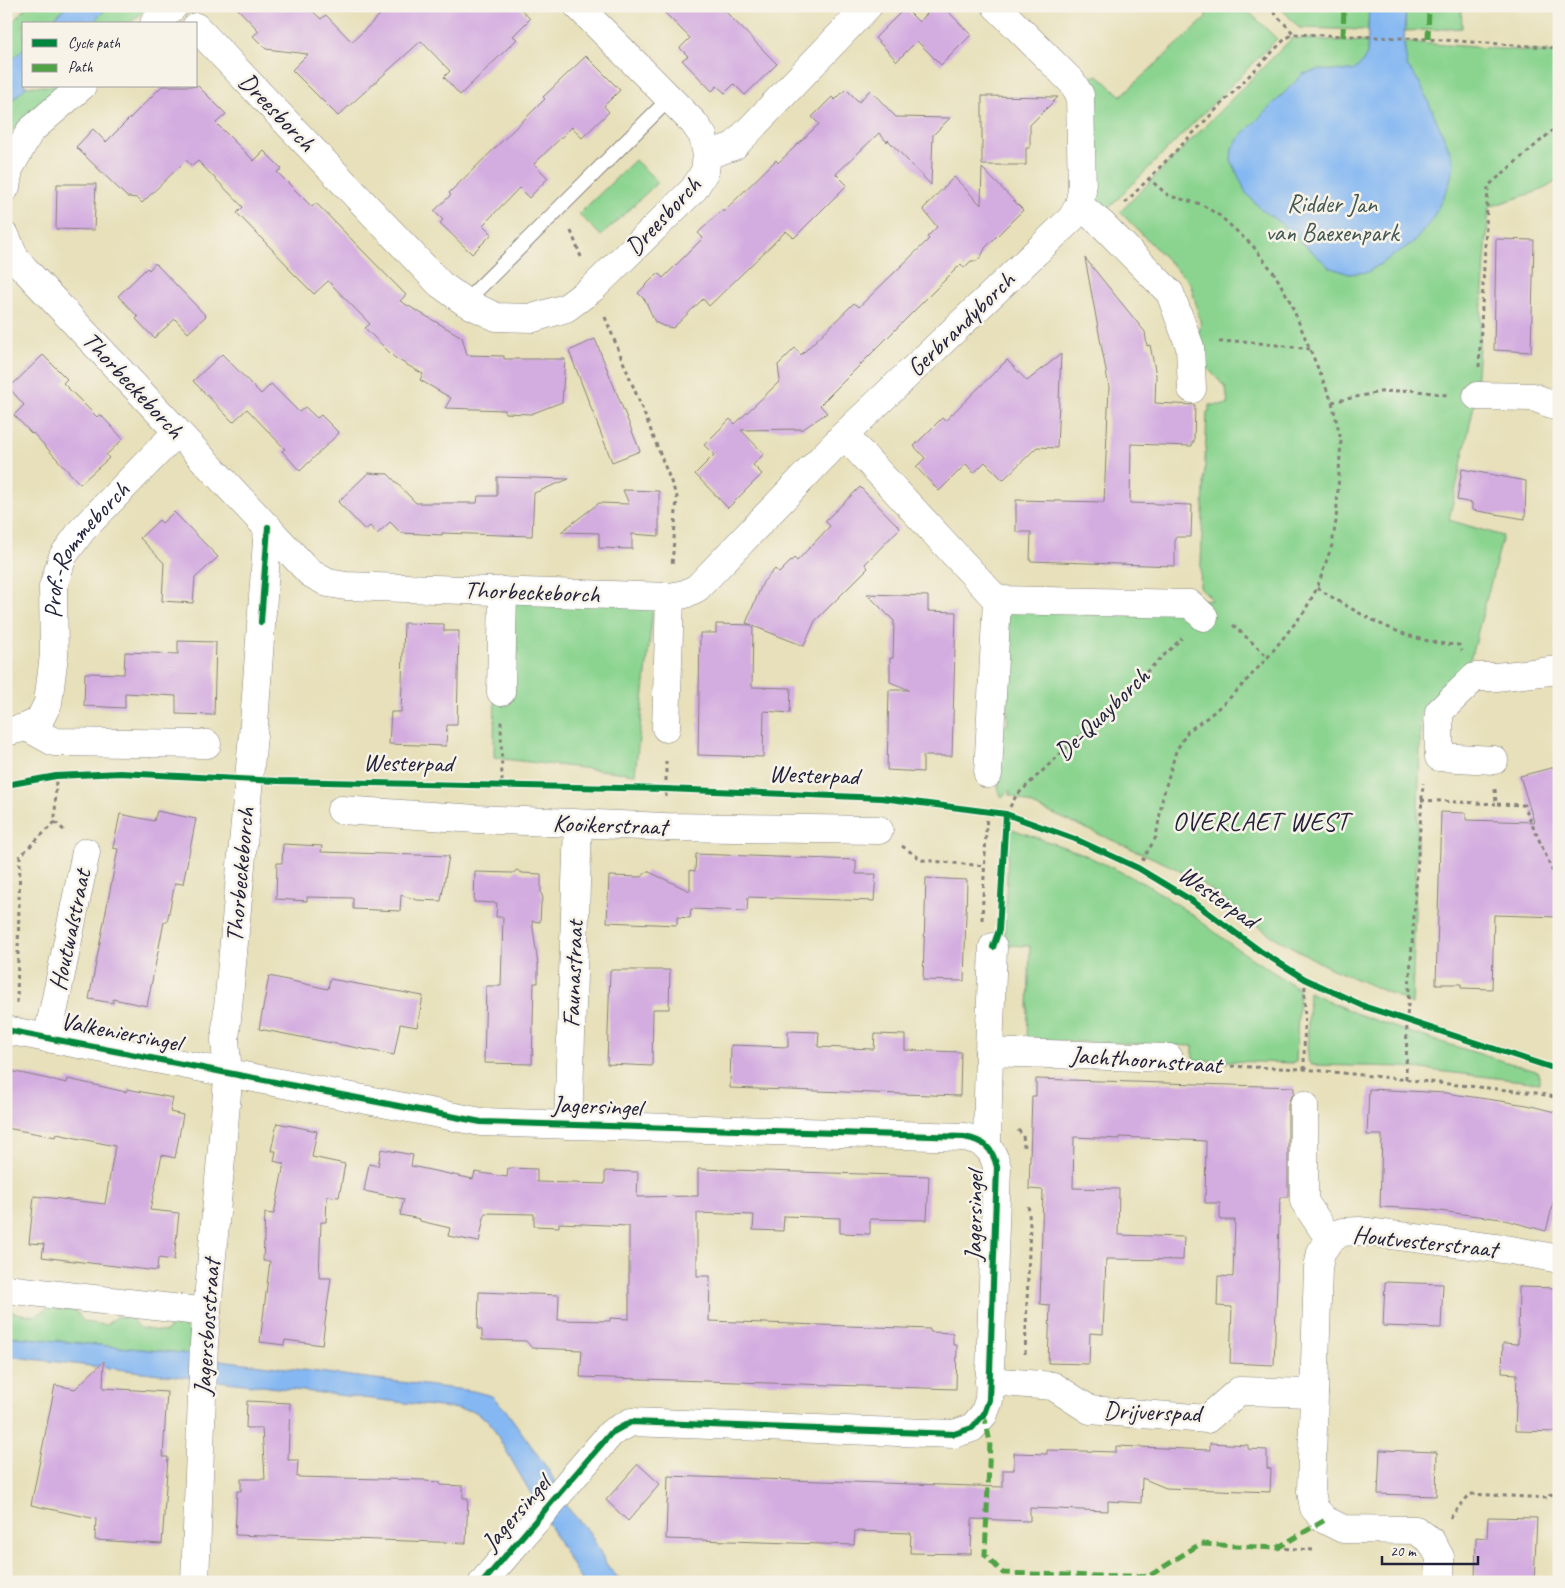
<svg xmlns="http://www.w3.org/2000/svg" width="1565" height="1588" font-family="Caveat,sans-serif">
  <rect width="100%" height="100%" fill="#f7f3e8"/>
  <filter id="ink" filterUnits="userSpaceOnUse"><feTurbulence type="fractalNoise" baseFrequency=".02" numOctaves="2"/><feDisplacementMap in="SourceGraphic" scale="10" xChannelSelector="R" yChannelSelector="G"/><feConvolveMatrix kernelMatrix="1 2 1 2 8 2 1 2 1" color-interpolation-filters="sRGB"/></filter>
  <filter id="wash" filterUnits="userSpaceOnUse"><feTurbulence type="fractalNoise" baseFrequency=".0096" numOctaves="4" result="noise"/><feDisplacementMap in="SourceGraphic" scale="20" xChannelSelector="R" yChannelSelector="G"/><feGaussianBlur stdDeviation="1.12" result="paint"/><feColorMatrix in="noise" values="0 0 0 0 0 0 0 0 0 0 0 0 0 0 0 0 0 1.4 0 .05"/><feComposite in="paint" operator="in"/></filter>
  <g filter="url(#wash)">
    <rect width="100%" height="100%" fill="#e7e0ba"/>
    <path fill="#8bd490" stroke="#567b66" d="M28 6H66L49 24H24V48L6 66V28Z
      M109 6H150L129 24H91Z
      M1205 6H1243L1277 39 1108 209 1082 192 1084 80 1098 75 1121 96 1206 18Z
      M1279 6H1369L1368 30 1299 28Z
      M1406 6H1461L1462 28 1405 31Z
      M1292 38 1404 44V42L1559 53V180L1542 190 1489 207 1475 401 1449 520 1503 536 1477 635 1476 643 1474 645 1470 660 1421 715 1412 1005 1398 997 1328 967 1272 936 1201 883 1173 867 1010 795V790L1002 797 998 791 1001 728 1008 724 1004 593 1211 600V598L1200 587 1207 412 1209 411V405H1228L1226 388 1199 359 1196 340 1201 325 1191 284 1120 212Z
      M27 86H58L6 137V106Z
      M635 160 658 182 601 236 579 214Z
      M496 587 654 600 635 774 494 758Z
      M1009 828 1081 853 1146 884 1191 914 1233 946 1299 989 1296 1062 1293 1063 1193 1060V1046L1027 1040 1030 946 1004 945Z
      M1309 992 1355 1013 1405 1031 1539 1072V1083L1404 1067 1311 1065 1307 1059Z
      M6 1304 14 1313 36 1316 47 1308 76 1311 84 1322 106 1325 117 1316 131 1318 140 1328 165 1332 175 1323C193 1328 191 1337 191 1354L6 1336Z"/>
    <path fill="#85b8f2" stroke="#546d96" d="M66 6H109L91 24H49Z
      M1369 6H1406L1404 42 1407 66 1420 83 1447 144 1454 164 1449 185 1432 220 1414 242 1368 272 1349 274 1329 267 1283 225 1261 209 1246 193 1231 160 1232 148 1240 137 1303 74 1317 70 1353 71 1362 63 1367 54Z
      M24 48V86H27L6 106V66Z
      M6 1336 191 1354 220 1360 473 1391 492 1396 505 1409 550 1472 566 1506 590 1533 607 1565 617 1577 627 1582H582L489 1421 474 1411 6 1356Z"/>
    <g id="blocks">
      <path fill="#d3ace0" d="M235 6H307L321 19 326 15 352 42 389 6H518L530 19 513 36 517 39 460 95 444 77 450 71 421 41 338 116 292 70 308 54 266 49 253 36 259 31Z
        M658 6H720L777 64 745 95 734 84 725 93 717 86 712 91 682 60 688 56 680 48 690 38Z
        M935 6H943L971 35 941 65 917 41 897 61 875 38 905 8 919 22Z
        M586 56 620 90 604 106 609 112 582 138 572 127 534 164 548 178 529 198 519 188 483 225 492 234 472 254 440 223 443 220 434 211 451 195 449 193 545 99 543 97Z
        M162 86H198L226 114 216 123 254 161 264 151 282 169 277 172 312 207 316 203 406 295 400 301 462 337 467 355 504 356V359H565L562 402 531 414 505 413V410L445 408 451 398 420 380 423 374 395 358 365 328 370 324 328 281 314 294 288 268 289 267 237 213 243 207 198 161 192 166 186 160 142 203 137 198 127 197 76 147 93 129 106 142Z
        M846 89 859 102 870 90 896 117 950 118 933 135 931 185 888 140 887 142 879 133 836 174 847 185 794 238 786 231 709 306 703 299 673 328 663 326 655 322 645 300 638 293 658 273 663 278 703 238 698 233 722 210 723 212 776 160 778 163 819 124 812 117 832 97 835 100Z
        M982 96 1058 97 1030 125V148H1026V165H982Z
        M982 168 1023 210 985 248 982 255 977 261H971L964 268 961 264 820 405 827 413 803 429 741 430 764 454 753 465 762 474 728 508 695 474 714 455 704 445 730 419 735 424 780 381 778 365 795 348 801 355 854 303 859 307 929 239 927 237 937 227 923 209 954 177 981 205Z
        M57 184H96L94 230 56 229Z
        M1496 239 1534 240 1531 352 1494 350Z
        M1085 258 1145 332 1147 346 1150 345 1156 375 1155 403 1195 405 1194 442H1192V446L1131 444 1130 503 1192 505 1191 537H1175V566L1030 561 1031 532H1016V500L1104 502 1109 387Z
        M155 263 206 316 188 333 175 319 154 338 136 319 138 317 118 296 147 268 149 270Z
        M595 339 640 451 612 462 569 351Z
        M222 354 261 394 271 384 299 412 305 407 317 418 321 415 339 433 300 471 282 451 285 449 247 409 233 422 193 381Z
        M1061 354 1057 448 1037 447 1003 480 985 462 974 473 966 464 939 491 916 467 925 458 914 446 942 418 945 421 1007 360 1027 381Z
        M43 355 67 379 63 383 97 417 100 414 123 439 106 455 109 458 80 484 33 433 32 434 14 415 24 405 9 388Z
        M1462 469 1526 481 1525 519 1472 510V503L1457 500Z
        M368 473 388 474 416 503H477L478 496H497V477L569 479 534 493 532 536 442 533V535L401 533 390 522 377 534 370 526 365 530 338 502Z
        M860 487 900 528 865 564 868 568 815 621 804 646 753 626 752 687 791 688 790 713 764 711 763 757 698 755 700 633H716V624L752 625 746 623 763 582 775 569 779 573 794 558 797 561 830 526 825 521Z
        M623 490 659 491V536L632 534V549L599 548V533L561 532 599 503 629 504Z
        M174 512 218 557 195 578 193 603 162 601 164 563 140 538 159 520 162 523Z
        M867 594 928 596V611L956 612 952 756H923V772L887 770 889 690H909L890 682V658H893L894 621Z
        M404 623 444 624V631H459L457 725H447L446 746 389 744 391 712H401Z
        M178 641 216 642 214 715 176 714V696L125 693V708L84 706 85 673 124 674 125 652 178 654Z
        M1559 766V917L1494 915 1492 989 1461 988V984H1436L1441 812 1466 813V820L1534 822 1520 776Z
        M157 811 196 819 183 884 175 883 167 922H164L147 1006 113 999V1003L89 999 118 849 113 848 120 814 154 821Z
        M283 844 322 846 321 852 449 856 441 901 417 900 401 895 400 911 353 909V898L307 897V901L276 899 277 863H282Z
        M696 854 856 860V874H876L874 901 748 897 747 911 691 909 690 918 677 917V925L607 922 609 876 642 877 647 871 690 891V870L695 871Z
        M517 870 522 873 541 874V893L543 898 541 903 540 922 532 921 538 965V983H534L532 1064 484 1063 486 986H501L503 917H496L497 903 474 902 475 872 513 873Z
        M926 878 967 880 964 981 923 980Z
        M610 970H670L669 1009H653L652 1066 607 1064Z
        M269 976 328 989 330 979 423 996 417 1027 400 1024 394 1055 259 1029Z
        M788 1031 819 1032 818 1047 874 1049 875 1034 905 1035V1050L961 1052 960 1096 730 1088 731 1045 788 1047Z
        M6 1070 67 1083 68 1079 126 1092 127 1089 173 1098 170 1112 183 1115 175 1158 162 1155 150 1210 179 1213 174 1260 158 1258 157 1271 90 1263 42 1257 44 1244 29 1243 34 1196 105 1204 115 1146 57 1134 56 1137 6 1128Z
        M1036 1079 1294 1087V1094L1290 1098 1288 1105V1197H1280L1274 1365 1230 1363 1232 1307 1217 1306 1218 1276 1233 1277 1235 1220H1220V1203H1205L1206 1141 1120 1137V1139L1074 1137 1073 1188 1119 1189 1118 1235 1184 1237 1183 1260 1106 1259 1103 1334 1090 1333 1089 1364 1048 1363 1050 1305 1040 1304 1043 1190 1029 1189 1032 1096H1036Z
        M1369 1089 1446 1093 1527 1105 1559 1113V1180L1546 1231 1501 1219 1424 1209 1380 1207 1382 1135H1367Z
        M277 1123 317 1131 312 1157 345 1164 339 1197 327 1196 326 1222H321L319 1278H331L322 1345 285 1340 284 1345 260 1342 270 1261H263L265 1213 274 1214 284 1164 274 1161 276 1151H271Z
        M381 1149 413 1155 411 1166 473 1179 475 1172 507 1177 508 1168 537 1169V1182L605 1184V1171L638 1172 637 1197 698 1196V1169L929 1176 927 1220 870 1219V1234L840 1233V1218L784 1216 783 1231 753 1230 754 1215 697 1213V1276H710L709 1321 930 1329V1332L953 1333V1345H957L956 1389 580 1377 582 1350 532 1348 526 1341 482 1340V1330L478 1329 479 1292 559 1295 558 1320 610 1321V1318L629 1319V1226L559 1223V1227L534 1226V1214L485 1213 479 1242 448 1236 450 1228 420 1221V1219L400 1215 404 1199 364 1191 369 1164 378 1166Z
        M1385 1282 1443 1284 1441 1328 1383 1326Z
        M1519 1287 1559 1288V1432L1515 1431 1517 1374 1502 1373 1503 1343 1518 1344Z
        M104 1361 103 1388 167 1392 163 1457H168L162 1544 95 1540 96 1519 31 1505 55 1385 75 1389Z
        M247 1401 290 1403 288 1460H298L297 1477 425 1480V1481L440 1482V1485L463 1486V1498H468L466 1543 235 1535 237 1491H241V1479H265L262 1428H246Z
        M1210 1443 1248 1445V1449L1267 1450V1468L1271 1469 1270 1492 1166 1488 1142 1478 1141 1503 1108 1501V1511L1030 1508V1521L972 1519 971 1554 910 1553 911 1533 855 1531 854 1545 666 1539 668 1476 1003 1487V1470H1014V1453L1047 1454V1450L1116 1452V1446L1210 1450Z
        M1380 1450 1437 1452 1436 1496 1378 1494Z
        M638 1464 660 1484 628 1521 606 1500Z
        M1488 1517 1537 1518 1534 1582H1475L1476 1537 1487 1538Z"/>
    </g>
  </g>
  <g filter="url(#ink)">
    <use href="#blocks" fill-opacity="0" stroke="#84817a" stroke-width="1"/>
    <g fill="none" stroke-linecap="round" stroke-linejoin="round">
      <defs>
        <path id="lane" d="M465 302 669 99"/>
        <g id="street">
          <path d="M578 6 694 123 703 136 707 155"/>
          <path d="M154 24 174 6"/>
          <path d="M196 27 440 284 465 302 496 317 533 318 566 308 593 288 694 189 705 171 707 155 734 146 868 6"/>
          <path d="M6 187 9 169 30 131 82 86"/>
          <path d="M1079 205 1103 225 1170 293 1190 347 1192 389"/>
          <path d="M6 237 16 260 310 573 328 583 346 586 670 597 685 594 697 588 844 435 1072 218 1079 205 1082 191 1080 95 1072 82 996 6"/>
          <path d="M1477 396 1533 397 1559 407"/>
          <path d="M844 435 997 600 988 774"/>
          <path d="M997 600 1190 604 1204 617"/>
          <path d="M501 692 503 591"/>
          <path d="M27 727 54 742 207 744"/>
          <path d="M666 728 670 597"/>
          <path id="s1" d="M6 732 27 727 39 721 48 703 54 655 53 587 63 556 82 530 177 432"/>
          <path d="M1494 760 1439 757V712L1475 677H1496L1559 670"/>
          <path d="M341 810 477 819 666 827 879 830"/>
          <path d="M6 1030 481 1122 964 1137C984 1141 992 1147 997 1167L989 1400 984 1414 972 1428 954 1434 631 1422 611 1433 483 1582"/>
          <path d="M47 1038 54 1008 86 852"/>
          <path d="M989 1052 1169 1058"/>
          <path d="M1304 1105V1201L1330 1240"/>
          <path d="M568 1125 578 824"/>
          <path d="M987 1147 989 1052 993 947"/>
          <path d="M6 1289 207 1312"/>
          <path d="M989 1381 1053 1386 1090 1410 1207 1419 1239 1391 1314 1393"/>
          <path d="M195 1582 204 1343 227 1093 228 1073 225 1040 254 724 268 527"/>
          <path d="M1440 1582V1557L1431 1541 1416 1530 1343 1529 1325 1520 1314 1508 1311 1491 1318 1268 1321 1252 1330 1240 1342 1232 1359 1231 1511 1250 1559 1259"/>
        </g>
      </defs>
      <use href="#lane" stroke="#84817a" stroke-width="16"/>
      <use href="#street" stroke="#84817a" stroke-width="29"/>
      <path stroke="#84817a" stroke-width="3" stroke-dasharray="4 4" stroke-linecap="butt" d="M1268 6 1294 34
        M1125 203 1285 39 1294 34 1428 39 1559 48
        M571 231 581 257
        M605 317 648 423 677 497 672 566
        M1219 342 1242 341 1310 349
        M1479 367 1488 186 1559 125
        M1332 402 1380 392 1410 390 1447 395
        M1317 588C1361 615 1406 643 1459 645L1462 651
        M1233 625 1268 657
        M500 789 502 785 501 721
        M1495 789 1496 804 1524 805 1559 886
        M666 797V758
        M1421 800 1496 804
        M1006 814 1016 796 1182 638
        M55 822 66 832
        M902 846 922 860 984 866
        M1138 868 1156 837 1163 796 1176 751 1188 731 1208 717 1234 694 1268 657 1304 612 1317 588 1332 545 1336 521 1341 440 1332 402 1289 299 1274 273 1253 246 1220 216 1201 204 1169 196 1149 179
        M982 920 987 811
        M17 1003 20 856 55 822 56 776
        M1199 1065 1304 1069 1536 1093 1559 1098
        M1304 1070 1305 979
        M1406 1079 1407 1019 1423 783
        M1018 1130 1023 1135 1024 1147
        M1025 1354 1030 1225 1028 1203
        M1450 1518 1470 1494 1548 1498 1559 1487
        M1277 1548 1315 1550"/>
      <use href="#lane" stroke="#fff" stroke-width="14"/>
      <use href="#street" stroke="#fff" stroke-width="28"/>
      <path stroke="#50a245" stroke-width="5" stroke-dasharray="10 5" stroke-linecap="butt" d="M1343 37 1344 6
        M1428 39 1429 6
        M984 1414 990 1442 985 1555 1003 1573 1097 1576H1149L1200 1544 1277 1548 1325 1520"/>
      <defs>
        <path id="cycleway" d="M261 622 268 527
          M6 785 56 776 120 773 278 781 666 789 882 798 1006 814 1075 839 1138 868 1191 900 1260 951 1305 979 1366 1007 1559 1070
          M993 947 999 930 1006 814
          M6 1030 481 1122 964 1137C984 1141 992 1147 997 1167L989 1400 984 1414 972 1428 954 1434 631 1422 611 1433 483 1582"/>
      </defs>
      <use href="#cycleway" stroke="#f7f3e8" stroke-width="9"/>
      <use href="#cycleway" stroke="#00873e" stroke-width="6"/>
    </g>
  </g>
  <g text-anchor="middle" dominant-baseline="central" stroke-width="5" stroke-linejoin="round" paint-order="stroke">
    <g font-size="25" fill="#22223b" stroke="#f7f3e8">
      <text transform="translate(277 112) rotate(46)">Dreesborch</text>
      <text transform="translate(663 216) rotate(-47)">Dreesborch</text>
      <text transform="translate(961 324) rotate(-44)">Gerbrandyborch</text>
      <text transform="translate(133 385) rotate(47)">Thorbeckeborch</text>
      <text stroke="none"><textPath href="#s1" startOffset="219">Prof.-Rommeborch</textPath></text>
      <text transform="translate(532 592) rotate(2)">Thorbeckeborch</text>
      <text transform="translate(1102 714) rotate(-44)">De-Quayborch</text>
      <text transform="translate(408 763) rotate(1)">Westerpad</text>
      <text transform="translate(814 775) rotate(2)">Westerpad</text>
      <text transform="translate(610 825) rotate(2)">Kooikerstraat</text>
      <text transform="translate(240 875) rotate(-85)">Thorbeckeborch</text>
      <text transform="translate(1218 897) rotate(35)">Westerpad</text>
      <text transform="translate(70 930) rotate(-78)">Houtwalstraat</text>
      <text transform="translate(573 974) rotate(-88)">Faunastraat</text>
      <text transform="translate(121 1032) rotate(11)">Valkeniersingel</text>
      <text transform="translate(1146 1060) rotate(4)">Jachthoornstraat</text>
      <text transform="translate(597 1106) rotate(2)">Jagersingel</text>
      <text transform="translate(974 1216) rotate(-89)">Jagersingel</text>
      <text transform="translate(1425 1242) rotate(6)">Houtvesterstraat</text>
      <text transform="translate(207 1327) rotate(-86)">Jagersbosstraat</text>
      <text transform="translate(1152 1412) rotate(2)">Drijverspad</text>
      <text transform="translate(516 1513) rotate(-49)">Jagersingel</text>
    </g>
    <g font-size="25" fill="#425754" stroke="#f7f3e8">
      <text x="1332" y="204">Ridder Jan<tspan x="1332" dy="29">van Baexenpark</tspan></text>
    </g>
    <g font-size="26" letter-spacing="1" fill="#22223b" stroke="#f7f3e8">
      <text x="1261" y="821">OVERLAET WEST</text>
    </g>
  </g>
  <rect width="1565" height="1588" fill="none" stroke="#f7f3e8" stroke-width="25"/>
  <rect x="22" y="22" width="175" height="65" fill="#f7f3e8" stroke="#a29fa3"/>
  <rect x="32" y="39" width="25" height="8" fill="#00873e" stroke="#a29fa3"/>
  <text x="68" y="48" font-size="15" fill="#22223b">Cycle path</text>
  <rect x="32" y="64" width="25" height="8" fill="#50a245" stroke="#a29fa3"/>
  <text x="68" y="72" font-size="15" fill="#22223b">Path</text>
  <path d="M1382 1556v8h96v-8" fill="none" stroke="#22223b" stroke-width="2.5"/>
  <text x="1390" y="1556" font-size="15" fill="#22223b" stroke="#f7f3e8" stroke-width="4" paint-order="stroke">20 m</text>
</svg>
